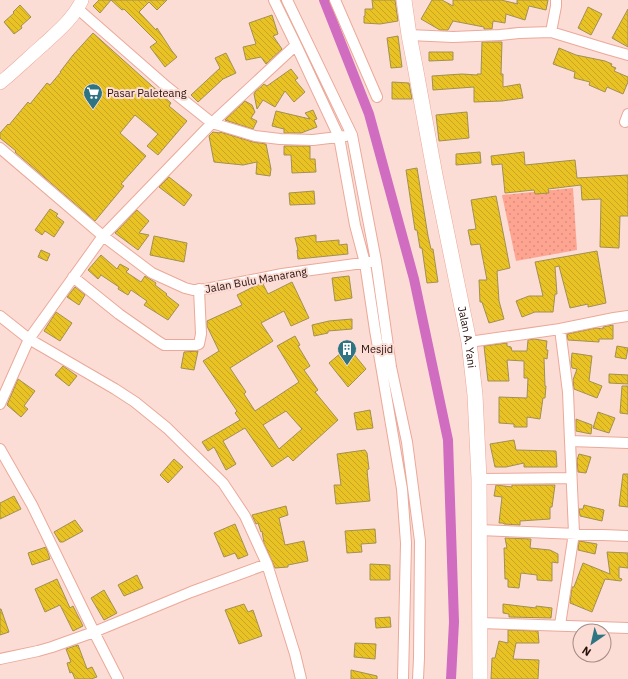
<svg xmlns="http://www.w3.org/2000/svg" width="628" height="679" font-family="'IBM Plex Sans',sans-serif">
  <defs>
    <pattern id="grass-dots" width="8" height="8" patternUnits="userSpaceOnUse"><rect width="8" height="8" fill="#fea591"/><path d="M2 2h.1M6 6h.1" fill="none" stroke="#da8d7c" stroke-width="1.8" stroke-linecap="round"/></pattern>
    <pattern id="building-back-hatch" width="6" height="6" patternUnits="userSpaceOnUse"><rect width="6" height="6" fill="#e9c225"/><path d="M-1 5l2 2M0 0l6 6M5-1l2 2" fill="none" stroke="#c8a620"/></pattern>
  </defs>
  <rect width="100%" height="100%" fill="#fbddd6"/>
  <path fill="url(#grass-dots)" d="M573 188 577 250 516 261 502 195Z"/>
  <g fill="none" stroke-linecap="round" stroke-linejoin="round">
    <path stroke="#d06dc1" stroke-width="10" d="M324 0 369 114 414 279 448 440 454 622 451 679"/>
  </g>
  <path fill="url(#building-back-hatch)" stroke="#a29052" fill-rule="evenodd" d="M99 0H167L157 10 149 2 139 12 156 30 157 28 172 51 177 57 165 67 150 47 157 42 124 9 122 10 111 0 100 13 93 6Z
    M372 0H395L398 21 380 24 364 23V16H365V9H373Z
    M432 0H442L453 6V0H501L518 4 517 3V0H548L546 10 529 6 525 20 506 14 505 23 493 21 492 29H484V27L453 21 448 30H440L421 19Z
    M20 5 31 17 21 26 22 28 14 34 4 22 14 13 13 12Z
    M588 7 602 14 591 35 578 28Z
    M628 9V47L612 38Z
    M272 15 278 34 273 36 282 49 266 64 261 57 246 60 243 47 256 44 249 23Z
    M93 33 171 103 169 106 187 121 158 155 147 146 158 134 135 115 120 133 146 156 121 184 124 186 95 221 15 152 16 151 0 138V133L8 124 9 125 28 102 30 104 47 83 50 85 61 72H60L73 55Z
    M398 36 402 67 391 68 387 38Z
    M482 42H502L501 74H503V87L520 84 523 98 502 101 474 102V87L433 90 432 76 462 74 477 75V74H481Z
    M559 48 576 55 605 61 612 64 611 66 616 68 614 71 628 77V82L623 94 607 87 605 92 589 85 590 82 574 78 575 72 553 64Z
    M429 52H453V60L429 61Z
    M226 53 236 73 223 79 198 102 191 95 220 68 215 58Z
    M291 69 298 78 295 80 305 92 294 102 285 91 275 107 263 100 257 109 254 94 255 92 264 84 267 86Z
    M392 82 409 83 412 99H392Z
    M245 101 252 105 255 112 251 118 257 121 253 129 225 120Z
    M313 110 317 119 314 120 317 127 301 133H284V129L272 126 276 111 310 119 305 113Z
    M467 112 469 138 439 141 436 115Z
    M213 132 220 133V132L253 142 266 144 271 169 270 176 256 174 257 162 243 165 214 162 209 136Z
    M284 146H310V159H315L316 172 292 173 291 155H284Z
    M480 152 481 163 456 165V154Z
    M524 152 525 165 575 160 577 178 628 175V216H620L619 248 600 247 601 199 582 200 581 185 548 189 549 193 535 194 534 190 505 193 502 164 492 165 491 156Z
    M417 168 428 236 431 249H433L438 282 427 283 422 248H420L417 230H415L406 170Z
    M169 177 192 195 184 206 159 187Z
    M314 191 315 204 290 205 289 193Z
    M496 196 510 268 497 271 499 301 504 319 489 323 482 302H480L479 280H487L480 244 471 245 468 230 476 229 471 200Z
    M50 209 58 214 56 216 64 222 54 237 45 231 42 235 35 230Z
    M137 210 149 221 139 233 149 235 138 250 115 233Z
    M316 235V242L339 240V245L347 244 348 254 298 259 297 250H298L295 238Z
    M154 236 187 243 184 262 150 255Z
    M41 250 50 254 47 261 38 257Z
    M597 251 606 303 588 307V304L570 308 559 266 555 267 557 294H555L553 312H535L522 317 516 301 529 296H543L535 262Z
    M101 255 117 269 120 264 129 269 126 272 141 282 145 276 153 281 156 283 155 285 167 294 166 295 179 305 168 320 144 305 147 301 131 290 128 295 118 289 119 287 101 275 98 279 88 270Z
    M349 276 352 298 335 301 332 278Z
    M292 282 309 318 291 326 284 311 261 323 273 341 230 368 246 392 244 394 255 411 299 382 277 346 295 336 300 345 298 346 310 366 304 370 318 390 315 392 338 420 293 461 288 456 272 467 245 428 223 441 236 464 226 470 214 447 208 451 202 442 240 420 235 413 237 411 203 361 219 351 207 326V321L242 305 237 295 257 285 263 284 268 294ZM286 411 302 429 279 449 263 425Z
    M75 287 85 295 79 305 67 297Z
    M56 312 72 323 60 341 44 331Z
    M352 319V329L328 331V333L314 336 312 325 329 321Z
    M613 325V339H599V342L568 340 567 334 596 328 603 329V327Z
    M534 339 547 341 546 350H548L547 359 544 358 545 386H546L545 398H543L540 419 527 417V427H514V424L499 423V397L527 398 528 378H524V361L507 360 509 381H488L484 346 507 343V346L511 347 512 351H527L528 340Z
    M617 346 628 348 626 359 615 357Z
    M348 347 366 369 348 387 329 363Z
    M198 351 194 370 181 368 184 352Z
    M572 353 592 356 589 381 602 386 597 398 574 389 573 380 577 369 572 368 571 363Z
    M63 366 77 376 69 386 55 375Z
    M609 374 628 375V384L609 383Z
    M18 379 35 391 24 406 28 409 21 417 7 405Z
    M622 386H628V414L620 413Z
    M370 410 373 428 357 430 354 413Z
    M598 412 615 418 609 433 593 428Z
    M576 419 592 425 591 434 576 431Z
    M514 440 516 450 556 451 557 467H524V463L506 467H495L490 444Z
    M365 450 367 453 369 469 367 470 370 501 336 504 334 485H341L337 454Z
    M579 454 591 457 586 473 578 472 577 460Z
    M174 459 183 467 168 483 160 475Z
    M623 474H628V507L619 506Z
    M496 485 512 487V485H555L552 507H550V519L520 521V525L504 524 503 523H499L502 497 494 496Z
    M14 496 21 509 0 519V503Z
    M584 505 604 510 602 521 580 516 579 509H583Z
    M286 506 288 515 279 518 285 545 304 541 308 561 288 565V567L275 568 264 543 262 531 261 532 258 523 256 524 252 515Z
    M75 520 83 531 63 542H60L54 532Z
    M235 524 248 555 238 559 235 553 224 557 214 533Z
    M375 529 376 543 361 544 362 552 347 553 345 531Z
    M505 538 531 539 530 548 550 550 558 554V563L552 562V581L537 580V575L521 573 519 588 508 587V579H505L504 548H507Z
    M579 541 597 544 595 554 578 550Z
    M46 547 50 559 32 565 28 553Z
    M607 552 628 553V568L619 567V578L622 579 621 581 605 579 592 612 570 603 572 587H574L583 563 610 574Z
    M370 564 390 565V580H370Z
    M137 575 143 588 124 596 118 585Z
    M57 579 70 608 73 606 83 626 73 631 60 605 45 612 35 589Z
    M104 590 117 613 104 620 91 598Z
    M244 604 248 612 253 610 262 636 239 644 225 610Z
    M503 604 536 608V606L552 608 551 618 509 617V614L503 613Z
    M0 609H1L9 632 0 635Z
    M390 617 391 627 376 628 375 618Z
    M508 630 538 631 539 643H516L513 659 539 660 538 679H491L492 658H495L499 641 508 643Z
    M355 643 376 644 375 659 354 657Z
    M78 645 87 669 92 667 97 677 91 679H75L72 672 70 673 67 663 71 662 66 649Z
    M351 670 377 676V679H351Z"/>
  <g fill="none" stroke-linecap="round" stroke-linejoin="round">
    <defs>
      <path id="minor" d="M274 0 296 45 339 137 355 225 365 263 375 330 402 489 406 543 403 679
        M287 0 352 135 376 261 391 367 407 442 420 541 419 658 418 679
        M335 0 377 97
        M78 9 167 87 212 123 255 136 280 139 313 140 346 136
        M551 32 556 6V0
        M409 35 453 37 500 35 519 33 551 32 607 49 628 55
        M625 122 628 114
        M0 148 103 236 152 273 185 288 193 290 206 289 282 274 370 262
        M73 277 119 314 159 342 164 345H196L199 344 201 334 199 289
        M0 316 29 339 115 389 135 402 167 428 223 483 245 516 267 564 295 654 301 679
        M560 329 568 392 570 441
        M469 342 560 329 614 318 628 316
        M0 404 29 339 103 236 212 123 296 45
        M0 449 32 505 94 632 118 679
        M479 479 571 478
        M479 530 628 536
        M480 623 628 628
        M560 625 574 533 570 441 628 443
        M0 659 38 651 52 647 94 632 191 592 267 564"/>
      <path id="major" d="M0 83C15 71 29 57 44 44 58 31 74 18 82 0"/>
      <g id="highway">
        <path id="s1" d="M404 0 409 35 415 66 435 175 469 342 475 395 479 479 480 679"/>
      </g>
    </defs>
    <use href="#minor" stroke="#eca898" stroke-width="12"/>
    <use href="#major" stroke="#eca898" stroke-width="14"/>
    <use href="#highway" stroke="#eca898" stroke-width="16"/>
    <use href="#minor" stroke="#fff" stroke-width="10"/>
    <use href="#major" stroke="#fff" stroke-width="13"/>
    <use href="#highway" stroke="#fff" stroke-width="15"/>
  </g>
  <defs>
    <symbol id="supermarket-pin" viewBox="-11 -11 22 30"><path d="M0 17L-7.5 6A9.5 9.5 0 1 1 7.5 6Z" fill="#2e7482" stroke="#fbddd6"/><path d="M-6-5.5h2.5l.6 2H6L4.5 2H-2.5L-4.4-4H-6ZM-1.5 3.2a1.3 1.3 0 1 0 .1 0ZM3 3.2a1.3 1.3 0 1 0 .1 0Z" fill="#fff"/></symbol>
    <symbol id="building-pin" viewBox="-11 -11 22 30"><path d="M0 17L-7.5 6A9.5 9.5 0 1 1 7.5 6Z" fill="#2e7482" stroke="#fbddd6"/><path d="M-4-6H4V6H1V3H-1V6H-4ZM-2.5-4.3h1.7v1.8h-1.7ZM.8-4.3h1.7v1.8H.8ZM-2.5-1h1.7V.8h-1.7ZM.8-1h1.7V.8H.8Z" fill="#fff"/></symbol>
  </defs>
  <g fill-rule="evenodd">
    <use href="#supermarket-pin" x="82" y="82" width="22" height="30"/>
    <use href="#building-pin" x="336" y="338" width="22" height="30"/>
  </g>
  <g text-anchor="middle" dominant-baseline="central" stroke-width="4" stroke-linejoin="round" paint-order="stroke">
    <g font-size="11" fill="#29100b" stroke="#fbddd6" text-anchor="start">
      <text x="107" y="93">Pasar Paleteang</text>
      <text x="361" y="349">Mesjid</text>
    </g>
    <g font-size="11" fill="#29100b" stroke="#fbddd6">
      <text transform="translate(256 280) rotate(-10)">Jalan Bulu Manarang</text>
      <text stroke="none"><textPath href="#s1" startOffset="343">Jalan A. Yani</textPath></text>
    </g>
  </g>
  <g transform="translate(592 643) rotate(214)"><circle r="19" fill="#fbddd6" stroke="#a78b85"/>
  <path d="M0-3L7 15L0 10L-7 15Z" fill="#2e7482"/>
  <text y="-6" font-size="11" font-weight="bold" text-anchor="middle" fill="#29100b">N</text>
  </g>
</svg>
